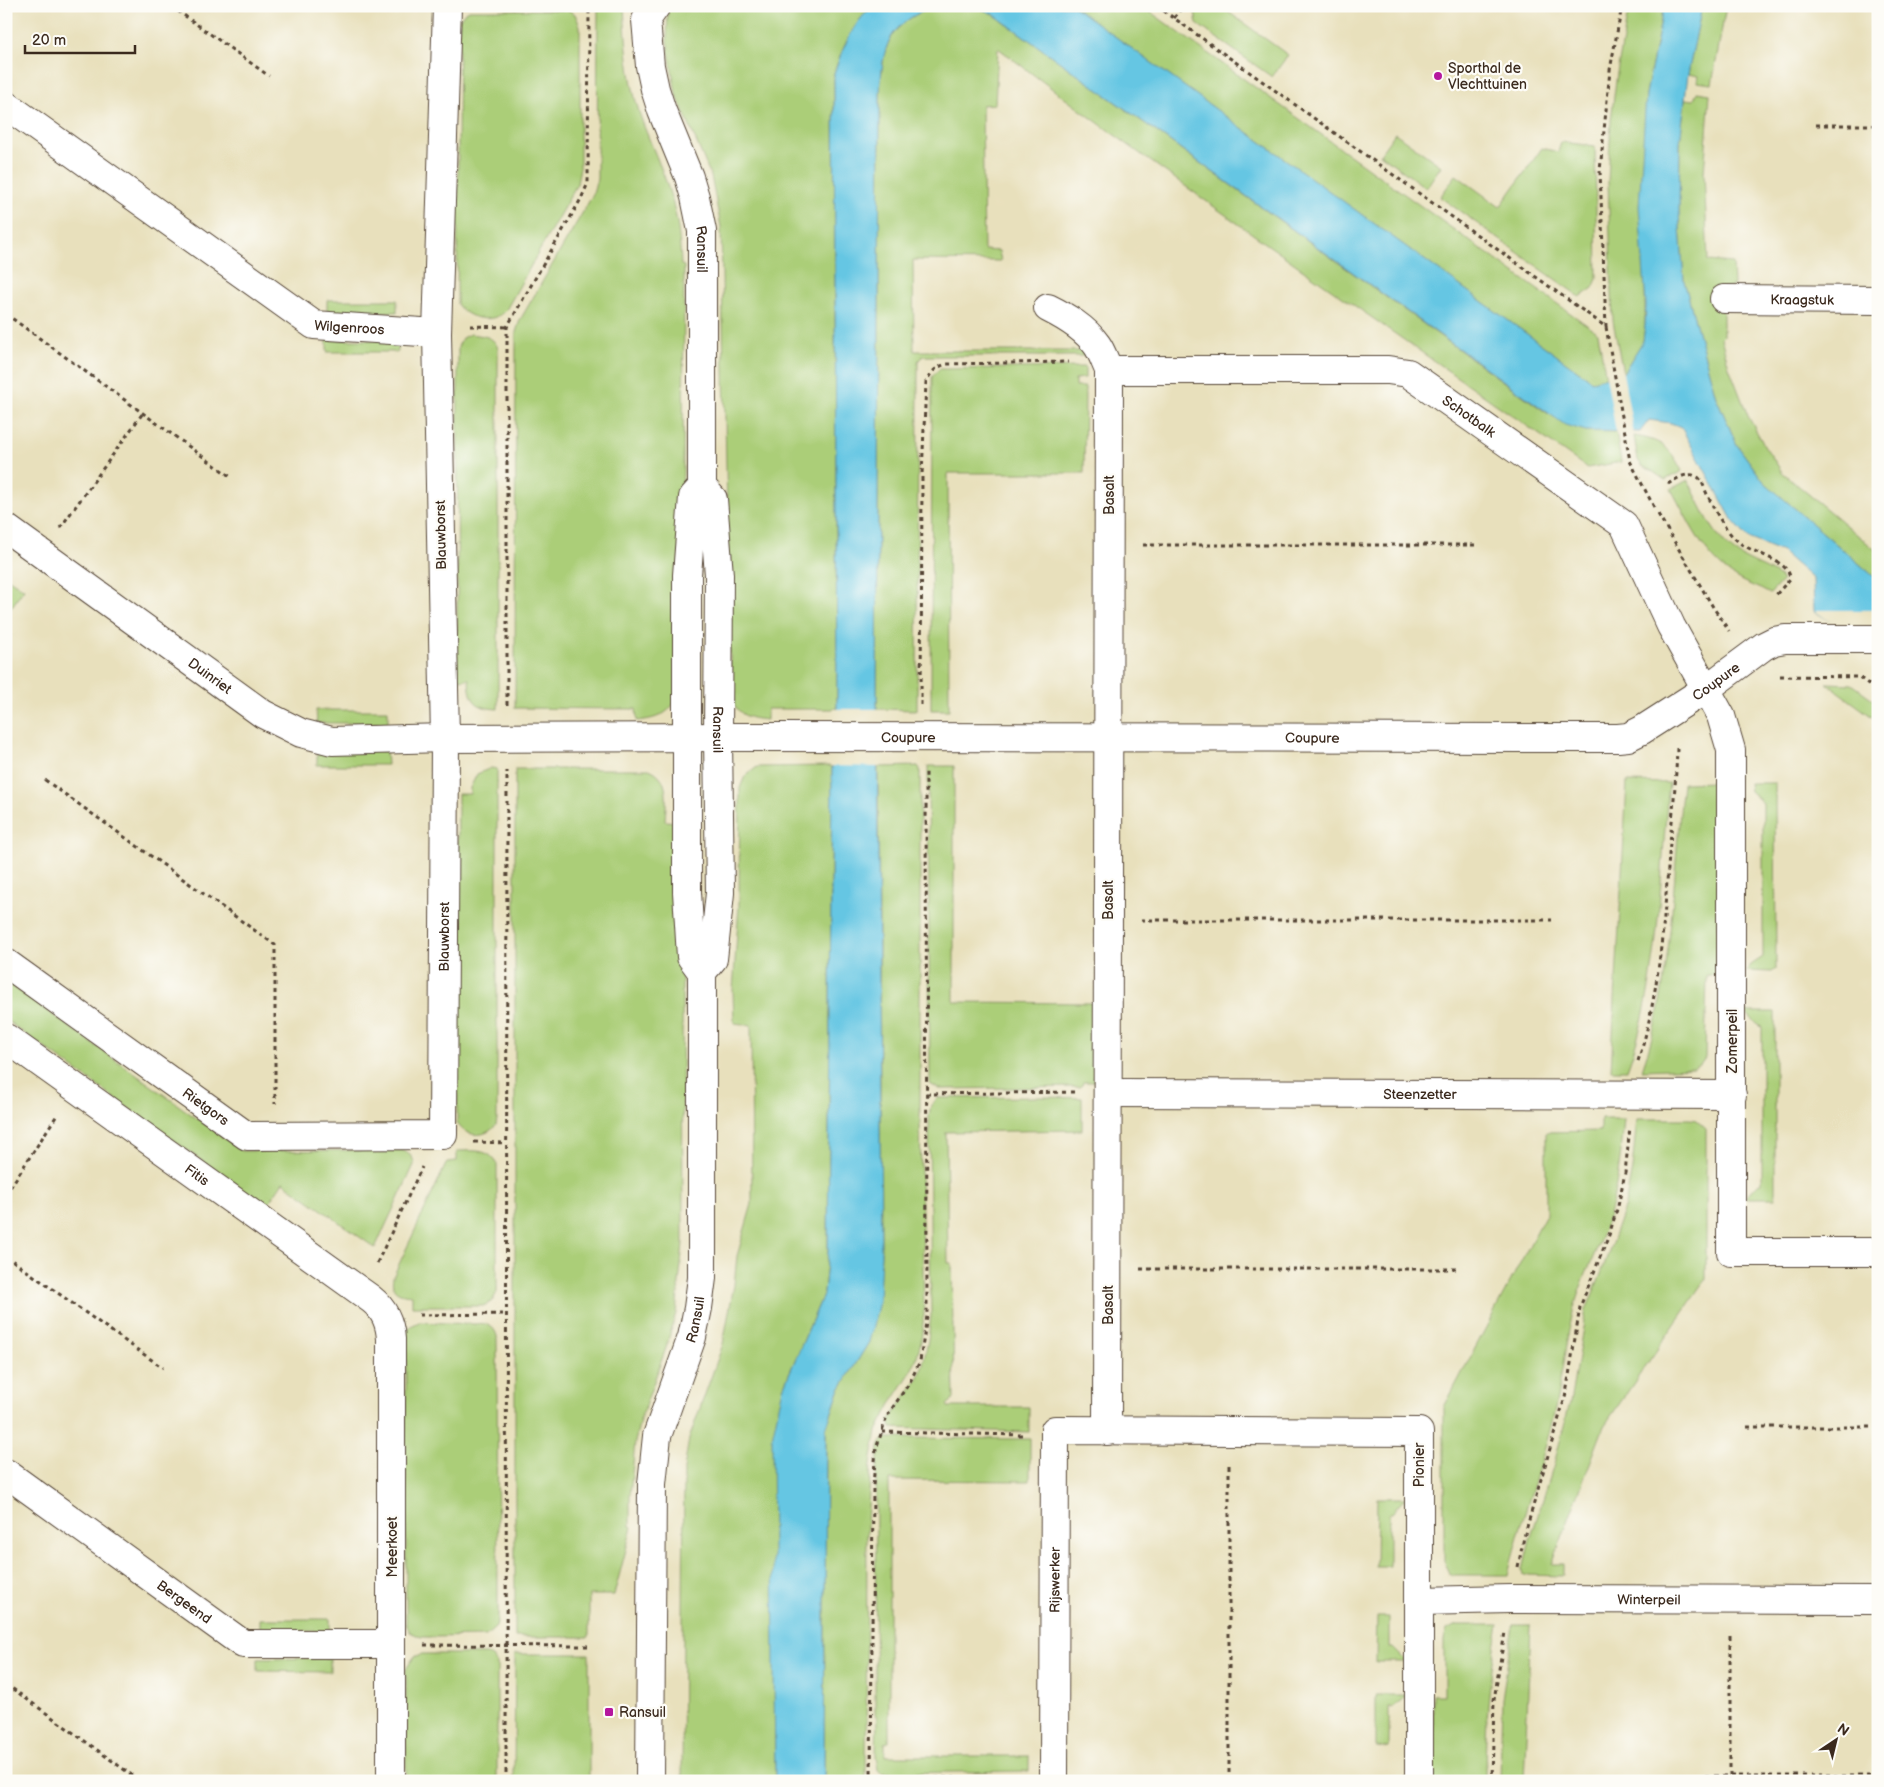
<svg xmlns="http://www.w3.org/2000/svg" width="1884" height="1787" font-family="'Balsamiq Sans',sans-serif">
  <rect width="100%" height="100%" fill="#fdfcf7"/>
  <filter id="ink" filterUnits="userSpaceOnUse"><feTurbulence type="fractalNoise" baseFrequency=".02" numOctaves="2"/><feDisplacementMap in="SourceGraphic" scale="10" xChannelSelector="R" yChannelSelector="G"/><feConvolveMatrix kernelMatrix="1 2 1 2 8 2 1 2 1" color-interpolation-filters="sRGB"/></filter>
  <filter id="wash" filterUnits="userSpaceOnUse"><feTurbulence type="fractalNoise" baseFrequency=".0096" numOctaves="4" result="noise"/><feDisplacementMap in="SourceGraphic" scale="20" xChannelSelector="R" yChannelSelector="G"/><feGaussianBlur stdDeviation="1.12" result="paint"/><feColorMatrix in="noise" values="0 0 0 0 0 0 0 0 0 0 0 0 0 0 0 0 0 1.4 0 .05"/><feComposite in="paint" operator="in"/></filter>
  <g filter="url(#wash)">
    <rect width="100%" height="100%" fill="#e8e0bc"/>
    <path fill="#abce78" stroke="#737c4b" d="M598 6H624C626 42 628 77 639 112 648 140 662 166 670 194 678 218 680 241 681 265L684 266 683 471 678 584 677 699C667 716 655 719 637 721L636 709 515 708 516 332 520 320 587 205 593 194 597 179Z
      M668 6H873C852 24 843 48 834 73L837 709H767V720C748 718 742 717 731 701L721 227 711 176 676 94 667 40Z
      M934 6H975L993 14 1547 413 1586 431 1616 432 1621 462 1587 468C1390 329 1189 194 998 48L995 104 982 105 984 250 999 251 1001 261 913 260 914 351H1085V356H923L918 361 917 710 877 709 880 94C883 45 886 26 934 6Z
      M1073 6H1142L1598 333 1606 378 1592 381Z
      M1220 6 1288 55 1272 77 1197 24 1194 6Z
      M1629 6H1664L1646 94 1645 325 1643 342 1623 373 1613 321 1608 182 1611 120 1617 73Z
      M1702 6H1726L1712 84 1697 82 1698 76 1688 74Z
      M469 10H568L575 14 580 26V167L577 184 506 310C493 325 467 319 457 304L459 20 465 12Z
      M1697 92 1710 94 1704 173 1708 261 1733 263 1734 285 1723 289V336L1721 338 1729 367 1748 416 1764 445 1782 472 1878 552V580L1764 482 1737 445 1716 397 1684 281 1679 213 1680 143 1685 99 1694 100Z
      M1395 133 1441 166 1426 188 1380 154Z
      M1561 142 1595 146 1597 279 1593 288 1580 297 1440 197 1456 175 1500 207 1542 148 1558 152Z
      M327 300H397V312H327Z
      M470 334C482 336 494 335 498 349V709C475 708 470 701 469 679L457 680 458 347 462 338Z
      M327 340H398V352H327Z
      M1085 367V378L1075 379V387H1085L1084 473H948L949 710H931L932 377 939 369H944Z
      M1634 436C1661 440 1670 447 1682 471L1665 480 1652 471 1642 466 1638 460Z
      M1688 480C1701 505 1712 536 1736 553 1751 564 1769 567 1783 580L1770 594C1759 587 1745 584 1735 577 1702 555 1690 523 1671 489Z
      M6 577 24 589 6 615Z
      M1826 683 1852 684 1878 703V721Z
      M316 710H388V723H317Z
      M317 751H386L387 765H317Z
      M832 766 828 1252 824 1293 783 1388 775 1692V1781H682L684 1469 689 1439 723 1344 734 1285 737 1256 752 1204 751 1025 734 1023 733 990 739 905 740 788 745 776 757 767Z
      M918 766 920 769V1123L924 1314 921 1341 916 1360 909 1375 893 1400 877 1431 871 1463 867 1522 866 1781H824L826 1429 839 1391 869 1342 881 1254 878 767Z
      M928 766H954V1002L1093 1003 1094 1082H1083L1082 1085 1079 1087 939 1089 930 1084Z
      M491 768 497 769V1119L496 1125C486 1138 466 1138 457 1123L458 794H470V788L477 774Z
      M515 769H649C671 777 666 802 665 821L678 822V898L682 981 683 1243 676 1313 666 1348 640 1420 635 1442 630 1496V1526L632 1527 614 1595H589V1637H515Z
      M1627 782 1669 783C1659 877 1661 981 1627 1070H1611Z
      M1718 782V975H1707L1705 1058 1700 1065 1694 1068 1642 1070C1674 978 1672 879 1683 783Z
      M1749 783H1775L1776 969 1772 972 1746 971 1751 965 1763 957V803L1750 791Z
      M6 981 242 1151 401 1150C408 1152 415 1158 414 1165L375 1248 283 1182 266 1207 6 1020Z
      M1745 1012H1775V1198H1745L1758 1184 1762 1183V1027L1759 1026Z
      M1046 1097 1082 1098V1130L946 1132 948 1263H952L954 1399 947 1405 948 1407H1029V1432L891 1428 889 1421 919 1377 923 1365 928 1340 931 1316 929 1117 931 1105 938 1098Z
      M1601 1119H1624C1621 1157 1617 1194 1604 1230 1595 1256 1581 1281 1574 1308 1564 1346 1561 1387 1551 1426 1538 1477 1519 1525 1508 1575H1454L1449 1573 1444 1563V1407L1546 1214V1132L1601 1131Z
      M1637 1119H1690L1696 1120 1706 1129V1279L1604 1426 1552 1564H1563V1576L1524 1575 1523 1570 1530 1540 1553 1468 1570 1403 1586 1310 1601 1274 1625 1205 1632 1169Z
      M457 1151C473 1151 489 1148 497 1164V1292L492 1302 483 1306H412V1295C400 1294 390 1292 393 1277L447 1162 457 1161Z
      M419 1322 475 1324C485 1322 494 1325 497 1336L498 1619 496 1627 486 1636 433 1637H421L410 1632 406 1624V1334L409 1327Z
      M886 1438 1030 1439V1481L889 1480V1742L885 1743V1756H1029V1771L883 1773 878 1770 876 1756 877 1718 875 1714 876 1480 879 1446 881 1442Z
      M1377 1498H1405L1392 1513H1389V1566H1376Z
      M1377 1617H1389V1648H1393L1405 1660V1662H1376Z
      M260 1619H330V1631H260Z
      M1456 1625H1499C1489 1679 1485 1726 1485 1781H1433V1695H1444V1640L1447 1630Z
      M1513 1625H1531L1524 1781H1500L1502 1699Z
      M422 1654H487L493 1658 497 1664V1781H406V1669L414 1657Z
      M515 1654H589V1780L620 1781H514Z
      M330 1658V1672L258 1671V1659Z
      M1376 1695H1405V1697L1392 1708H1389V1748L1376 1747Z"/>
    <path fill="#65c6e3" stroke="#507880" d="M873 6H934C886 26 883 45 880 94L877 709 881 1254 879 1302 869 1342 839 1391 826 1429 824 1781H775L772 1438 783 1388 824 1293 828 1252 832 766 837 709 834 73C843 48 852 24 873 6Z
      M975 6H1073L1592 381 1623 373 1643 341 1645 325 1646 305 1639 206 1646 94 1664 6H1702L1688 74 1685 99 1680 143 1679 213 1684 281 1716 397 1737 445 1764 482 1878 580V651L1814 611 1813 579 1782 552 1748 538 1733 521 1681 427 1671 423 1649 420 1640 432 1586 431 1565 425 993 14Z"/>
    <path fill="#e8e0bc" d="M1622 370 1623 373 1634 435H1616V432L1606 375Z
      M1818 610H1878V653L1853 638 1815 611Z
      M834 709H879L880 767 830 766Z"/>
  </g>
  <g filter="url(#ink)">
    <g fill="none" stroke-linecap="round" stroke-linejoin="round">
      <defs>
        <g id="minor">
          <path id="s1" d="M656 6 646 20 650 66 655 89 662 111 689 177 695 197 702 231V487L713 499 719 575 718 737 720 893 713 959 702 972"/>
          <path id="s2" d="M6 105 314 325 437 333 447 6"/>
          <path id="s3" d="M1724 299 1878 300"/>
          <path d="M1048 308C1066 317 1085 328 1097 345 1102 352 1105 362 1109 370L1107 1431"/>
          <path id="s4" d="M1109 370H1388L1408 373 1624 525 1671 626 1721 716 1731 750V1252H1878"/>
          <path id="s5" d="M6 528 263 714 301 733 332 741 445 738 739 737 1618 738 1628 737 1642 730 1706 689 1764 646 1774 641 1785 639H1878"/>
          <path id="s6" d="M6 963 247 1136 443 1135 445 738 437 333"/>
          <path id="s7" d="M6 1038 371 1299C385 1310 390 1323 391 1339V1781"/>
          <path id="s8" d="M1108 1093 1732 1095"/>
          <path id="s9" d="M6 1473 243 1644H391"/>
          <path id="s10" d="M1419 1601 1511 1599 1878 1600"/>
          <path id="s11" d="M650 1781 652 1484 657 1436 692 1337 698 1308 702 1278V972L691 957 687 892V575L693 497 702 487"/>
          <path id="s12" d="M1054 1781 1055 1430 1419 1432V1781"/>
        </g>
      </defs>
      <use href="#minor" stroke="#554536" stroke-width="30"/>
      <path stroke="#554536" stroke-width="3" stroke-dasharray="4 4" stroke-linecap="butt" d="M171 6 269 76
        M1157 6 1606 327 1630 461 1654 507
        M1174 18 1183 6
        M1816 125H1878
        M6 314 231 477
        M470 326 507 327
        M1606 327 1600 171 1610 70 1622 6
        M1668 484C1675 480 1684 473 1693 475 1695 476 1698 477 1699 478 1703 482 1705 491 1708 496 1716 513 1725 531 1740 543 1752 553 1791 561 1790 579L1774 597
        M1658 514 1713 607 1729 631
        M60 528 143 413
        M1143 545H1477
        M1780 676 1859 677 1878 691
        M507 705V327L581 199 588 183 589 6
        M921 705 922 475 926 382C931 372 935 368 946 364L1068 362
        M45 780 275 945V1104
        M1141 920H1552
        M1638 1061C1659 997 1664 922 1669 855 1672 819 1676 784 1677 748
        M926 1094 1076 1092
        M474 1142 506 1143
        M6 1194 57 1115
        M6 1256 163 1368
        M377 1263 422 1167
        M1140 1269H1457
        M419 1315 506 1314
        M1747 1427H1878
        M882 1432 1022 1435
        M1518 1567 1524 1537 1566 1394 1580 1307 1609 1235 1618 1206 1625 1173 1630 1127
        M424 1645 588 1646
        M6 1684 140 1781
        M1618 1776H1878
        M1730 1776V1632
        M871 1779 1021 1777
        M506 1781 507 771
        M871 1781 873 1486 876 1449 887 1416 910 1382 920 1361 927 1316 926 771
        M1229 1781V1464
        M1492 1781 1494 1700 1505 1632"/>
      <use href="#minor" stroke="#fff" stroke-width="28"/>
    </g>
  </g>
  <g fill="#b5179e" stroke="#fdfcf7" stroke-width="2">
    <circle cx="1438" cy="76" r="5"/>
    <rect x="604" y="1707" width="10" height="10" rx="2.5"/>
  </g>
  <g text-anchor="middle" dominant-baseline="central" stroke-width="4.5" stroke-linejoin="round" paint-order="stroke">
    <g font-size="14" fill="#3b2a1e" stroke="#fdfcf7" text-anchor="start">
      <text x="1448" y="68">Sporthal de<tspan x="1448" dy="16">Vlechttuinen</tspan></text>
      <text x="619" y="1712">Ransuil</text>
    </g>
    <g font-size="14" fill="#3b2a1e" stroke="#fdfcf7">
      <text stroke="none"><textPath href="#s1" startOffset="255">Ransuil</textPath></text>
      <text stroke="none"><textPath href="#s3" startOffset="78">Kraagstuk</textPath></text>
      <text stroke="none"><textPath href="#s2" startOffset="414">Wilgenroos</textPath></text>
      <text stroke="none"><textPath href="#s4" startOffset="374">Schotbalk</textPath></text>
      <text transform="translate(1109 495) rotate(-90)">Basalt</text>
      <text transform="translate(441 535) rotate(-91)">Blauwborst</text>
      <text stroke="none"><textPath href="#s5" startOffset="252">Duinriet</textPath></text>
      <text stroke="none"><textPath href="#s5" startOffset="1792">Coupure</textPath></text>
      <text stroke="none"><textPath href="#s1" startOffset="740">Ransuil</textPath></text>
      <text stroke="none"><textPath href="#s5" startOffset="968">Coupure</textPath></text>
      <text stroke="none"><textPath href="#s5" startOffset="1372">Coupure</textPath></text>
      <text transform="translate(1108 900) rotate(-90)">Basalt</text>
      <text stroke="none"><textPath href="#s6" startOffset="691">Blauwborst</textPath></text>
      <text transform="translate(1732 1041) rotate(-90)">Zomerpeil</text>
      <text stroke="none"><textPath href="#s8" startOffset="312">Steenzetter</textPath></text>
      <text stroke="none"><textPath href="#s6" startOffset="246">Rietgors</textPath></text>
      <text stroke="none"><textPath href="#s7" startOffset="235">Fitis</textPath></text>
      <text transform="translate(1108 1305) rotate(-90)">Basalt</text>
      <text stroke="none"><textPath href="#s11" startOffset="468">Ransuil</textPath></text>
      <text transform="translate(1419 1465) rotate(-90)">Pionier</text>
      <text transform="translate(392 1547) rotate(-90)">Meerkoet</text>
      <text stroke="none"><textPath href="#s12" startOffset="201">Rijswerker</textPath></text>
      <text stroke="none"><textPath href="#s10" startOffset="230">Winterpeil</textPath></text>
      <text stroke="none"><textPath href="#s9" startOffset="220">Bergeend</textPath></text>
    </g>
  </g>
  <rect width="1884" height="1787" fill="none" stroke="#fdfcf7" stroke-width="25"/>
  <g transform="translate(1836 1740) rotate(35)" stroke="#fdfcf7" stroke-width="4" paint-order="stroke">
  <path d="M0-4L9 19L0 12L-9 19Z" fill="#3b2a1e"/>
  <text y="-8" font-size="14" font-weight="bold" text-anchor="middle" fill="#3b2a1e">N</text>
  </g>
  <path d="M25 45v8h110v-8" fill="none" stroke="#3b2a1e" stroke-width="2.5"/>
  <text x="32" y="45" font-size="15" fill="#3b2a1e" stroke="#fdfcf7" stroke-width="4" paint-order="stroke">20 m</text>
</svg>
